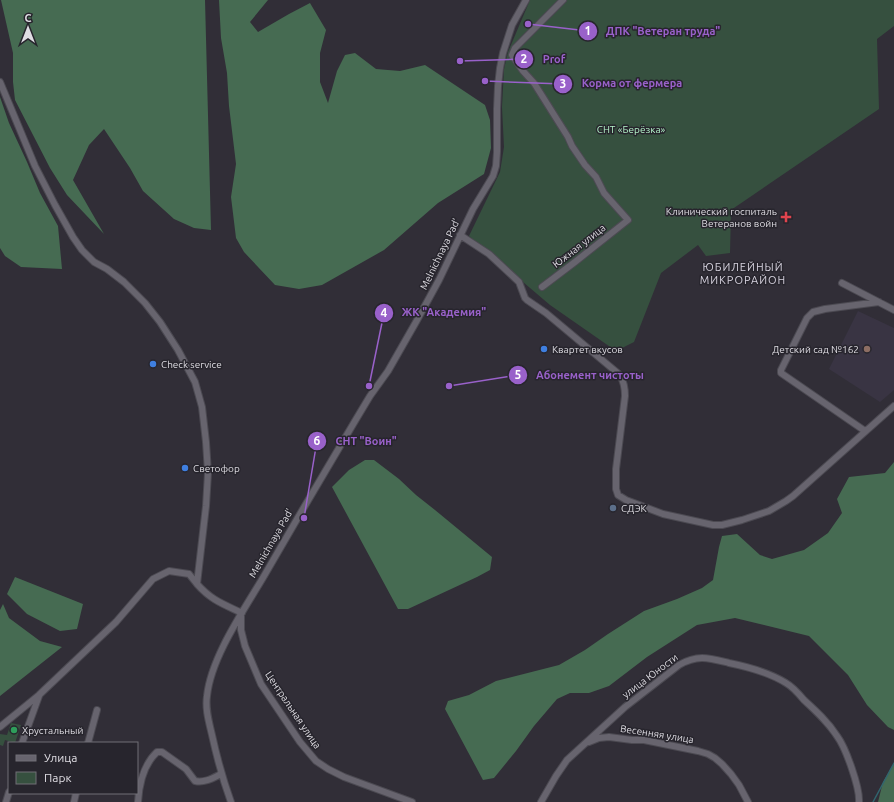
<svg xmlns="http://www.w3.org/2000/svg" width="894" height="802" font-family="Ubuntu,sans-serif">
  <rect width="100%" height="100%" fill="#312e37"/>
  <path fill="#393443" d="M858 311 894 328V390L880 402 829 369Z"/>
  <path fill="#36503f" d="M530 0H559L509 52 518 49 567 0H894V26L877 39 879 109 731 210 730 253 706 256 698 245 661 273 634 342 616 351 550 305 469 236 500 172 504 147 502 107 504 69 508 52Z
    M11 723 21 725 15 743 5 740 3 746 0 745V734L7 735Z"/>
  <path fill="#466b52" d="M1 0H205L211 230 194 228 174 219 143 191 130 168 104 129 89 145 73 180 104 234 67 195 50 168 15 100 13 82V53Z
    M219 0H268L250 22 258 32 289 14 310 3 326 30 320 53V82L328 103 337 71 345 55 355 53 376 69 400 71 425 65 485 105 490 120 491 148 484 174 438 203 384 250 322 285 299 289 275 285 244 252 236 238 231 197 236 164 229 106 227 73 221 38Z
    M0 97 9 123 27 162 40 193 58 226 62 269 21 267 5 256 0 248Z
    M365 460H374L399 479 416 495 435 510 492 557 490 570 477 577 408 609H398L332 487 349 470Z
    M894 462V730L888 727 867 705 848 675 809 636 735 618 697 625 647 657 609 686 589 693H570L557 699 534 726 516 751 494 778 483 780 445 709 448 701 469 695 496 681 559 665 585 650 608 634 644 611 677 599 702 588 713 580 719 547 722 536 737 534 760 555 772 559 804 550 828 533 842 513 837 499 849 477 885 473Z
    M15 577 83 604 77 629 60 631 27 614 7 594Z
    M3 604 9 618 40 641 62 647 0 696V610Z
    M894 763V802H878L883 782Z"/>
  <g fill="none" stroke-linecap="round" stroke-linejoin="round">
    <path stroke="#31656e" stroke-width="1.5" d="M873 802 894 763"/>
    <defs>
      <path id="minor" d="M0 82 35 166 55 205 73 237 82 250 94 262 107 269 124 282 145 303 160 322 178 350 195 382 202 407 206 442 208 473 206 506 197 584C211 600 223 604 242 613
        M460 235 489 254 519 282 525 298 527 300 546 313 620 375C624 382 625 388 625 396L616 469V489L618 495 626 500 663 514 713 525H722L742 520 769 511 786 501 793 496 894 406
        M842 283 894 310
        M542 287 575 262 628 220 604 193 596 177 585 165 572 146 568 137 534 83 523 71 512 55 515 48 563 0
        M865 431 781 373V370L807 318 813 312 825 309 879 302
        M241 615V630L245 646 261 684 300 742 316 761 328 769 344 777 412 802
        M0 727 39 695 116 622 153 579 169 571 189 574 197 584
        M589 742 599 738 609 737 632 740H644L698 751 708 754 715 758 722 764 731 774 739 785 748 802
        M22 743 39 696
        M88 743 97 710
        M6 802 9 792
        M74 802 76 793
        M138 802C139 785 144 764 157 752H162L186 769 195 781C205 783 213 778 221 774
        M231 802C223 780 217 758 212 735 209 722 205 709 207 696 211 657 244 610 264 576 294 524 324 473 355 421L370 396 388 371 416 322 439 280 473 209 493 176 496 166 497 152V109L498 86 500 68 503 53 512 25 526 0
        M541 802 556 776 567 760 625 707 679 665C698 654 709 658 729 663 749 667 768 672 786 683 793 687 799 694 804 700 816 711 828 722 837 736 846 748 860 788 859 802"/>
    </defs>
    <use href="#minor" stroke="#4c4a52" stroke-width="8"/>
    <use href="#minor" stroke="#67646e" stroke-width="6"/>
  </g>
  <path fill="#e0444e" stroke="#27252d" stroke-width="1.5" d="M784 211h4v4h4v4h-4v4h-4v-4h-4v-4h4z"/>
  <g fill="#3f7fe0" stroke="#27252d" stroke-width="1.5">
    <circle cx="544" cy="349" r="4"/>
    <circle cx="153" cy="364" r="4"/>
    <circle cx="185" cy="468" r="4"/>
  </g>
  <circle fill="#8d6e63" stroke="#27252d" stroke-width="1.5" cx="867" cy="349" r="4"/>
  <circle fill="#5c6f8a" stroke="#27252d" stroke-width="1.5" cx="613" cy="508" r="4"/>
  <circle fill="#2e9e5b" stroke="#27252d" stroke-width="1.5" cx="14" cy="730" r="4"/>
  <g text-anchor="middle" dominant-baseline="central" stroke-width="3" stroke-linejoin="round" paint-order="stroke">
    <g font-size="10" fill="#b5f5ca" stroke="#27252d">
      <text x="631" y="129">СНТ «Берёзка»</text>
    </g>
    <g font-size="10" fill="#dfdde3" stroke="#27252d" text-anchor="start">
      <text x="777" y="211" text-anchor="end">Клинический госпиталь<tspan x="777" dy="12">Ветеранов войн</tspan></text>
      <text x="552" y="349">Квартет вкусов</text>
      <text x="859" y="349" text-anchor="end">Детский сад №162</text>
      <text x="161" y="364">Check service</text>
      <text x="193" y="468">Светофор</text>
      <text x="621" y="508">СДЭК</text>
      <text x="22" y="730">Хрустальный</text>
    </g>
    <g font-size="10" fill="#dfdde3" stroke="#27252d">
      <text transform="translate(579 246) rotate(-38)">Южная улица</text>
      <text transform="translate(440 254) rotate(-64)">Melnichnaya Pad'</text>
      <text transform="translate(271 543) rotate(-60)">Melnichnaya Pad'</text>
      <text transform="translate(650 676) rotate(-37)">улица Юности</text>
      <text transform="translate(293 710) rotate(56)">Центральная улица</text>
      <text transform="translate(657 734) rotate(9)">Весенняя улица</text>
    </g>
    <g font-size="11" letter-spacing="1" fill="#d7d3df" stroke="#27252d">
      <text x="743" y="267">ЮБИЛЕЙНЫЙ<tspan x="743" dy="13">МИКРОРАЙОН</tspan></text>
    </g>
  </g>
  <path fill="none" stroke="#9961ca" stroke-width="1.5" d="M528 24L588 31M460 61L524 59M485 81L563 84M369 386L384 313M449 386L518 375M304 518L317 441"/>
  <g fill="#9961ca" stroke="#27252d" stroke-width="1.5">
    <circle cx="528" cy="24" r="4"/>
    <circle cx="460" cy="61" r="4"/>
    <circle cx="485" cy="81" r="4"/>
    <circle cx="369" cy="386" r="4"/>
    <circle cx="449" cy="386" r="4"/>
    <circle cx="304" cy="518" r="4"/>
    <circle cx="588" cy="31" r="10"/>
    <circle cx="524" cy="59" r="10"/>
    <circle cx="563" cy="84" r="10"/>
    <circle cx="384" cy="313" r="10"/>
    <circle cx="518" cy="375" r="10"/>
    <circle cx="317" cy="441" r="10"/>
  </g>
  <g font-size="12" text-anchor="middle" font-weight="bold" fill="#fff">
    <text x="588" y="35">1</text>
    <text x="524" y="63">2</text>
    <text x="563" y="88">3</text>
    <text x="384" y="317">4</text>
    <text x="518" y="379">5</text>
    <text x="317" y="445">6</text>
  </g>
  <g font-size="11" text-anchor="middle" font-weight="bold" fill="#9961ca" stroke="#27252d" stroke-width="3" stroke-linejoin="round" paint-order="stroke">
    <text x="663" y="35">ДПК "Ветеран труда"</text>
    <text x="554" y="63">Prof</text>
    <text x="632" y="87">Корма от фермера</text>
    <text x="444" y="316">ЖК "Академия"</text>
    <text x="590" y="379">Абонемент чистоты</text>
    <text x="366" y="445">СНТ "Воин"</text>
  </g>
  <rect x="8" y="742" width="130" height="52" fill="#27252d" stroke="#716f76"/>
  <rect x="16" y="755" width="20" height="6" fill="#67646e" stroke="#716f76"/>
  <text x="44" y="762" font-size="12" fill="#dfdde3">Улица</text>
  <rect x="16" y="772" width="20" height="12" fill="#36503f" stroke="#716f76"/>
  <text x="44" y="782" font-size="12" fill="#dfdde3">Парк</text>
  <g transform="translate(28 28)" stroke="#27252d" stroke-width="3" paint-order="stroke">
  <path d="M0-3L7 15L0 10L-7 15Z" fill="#dfdde3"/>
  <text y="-6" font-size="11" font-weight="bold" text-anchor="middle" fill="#dfdde3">С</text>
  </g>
</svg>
